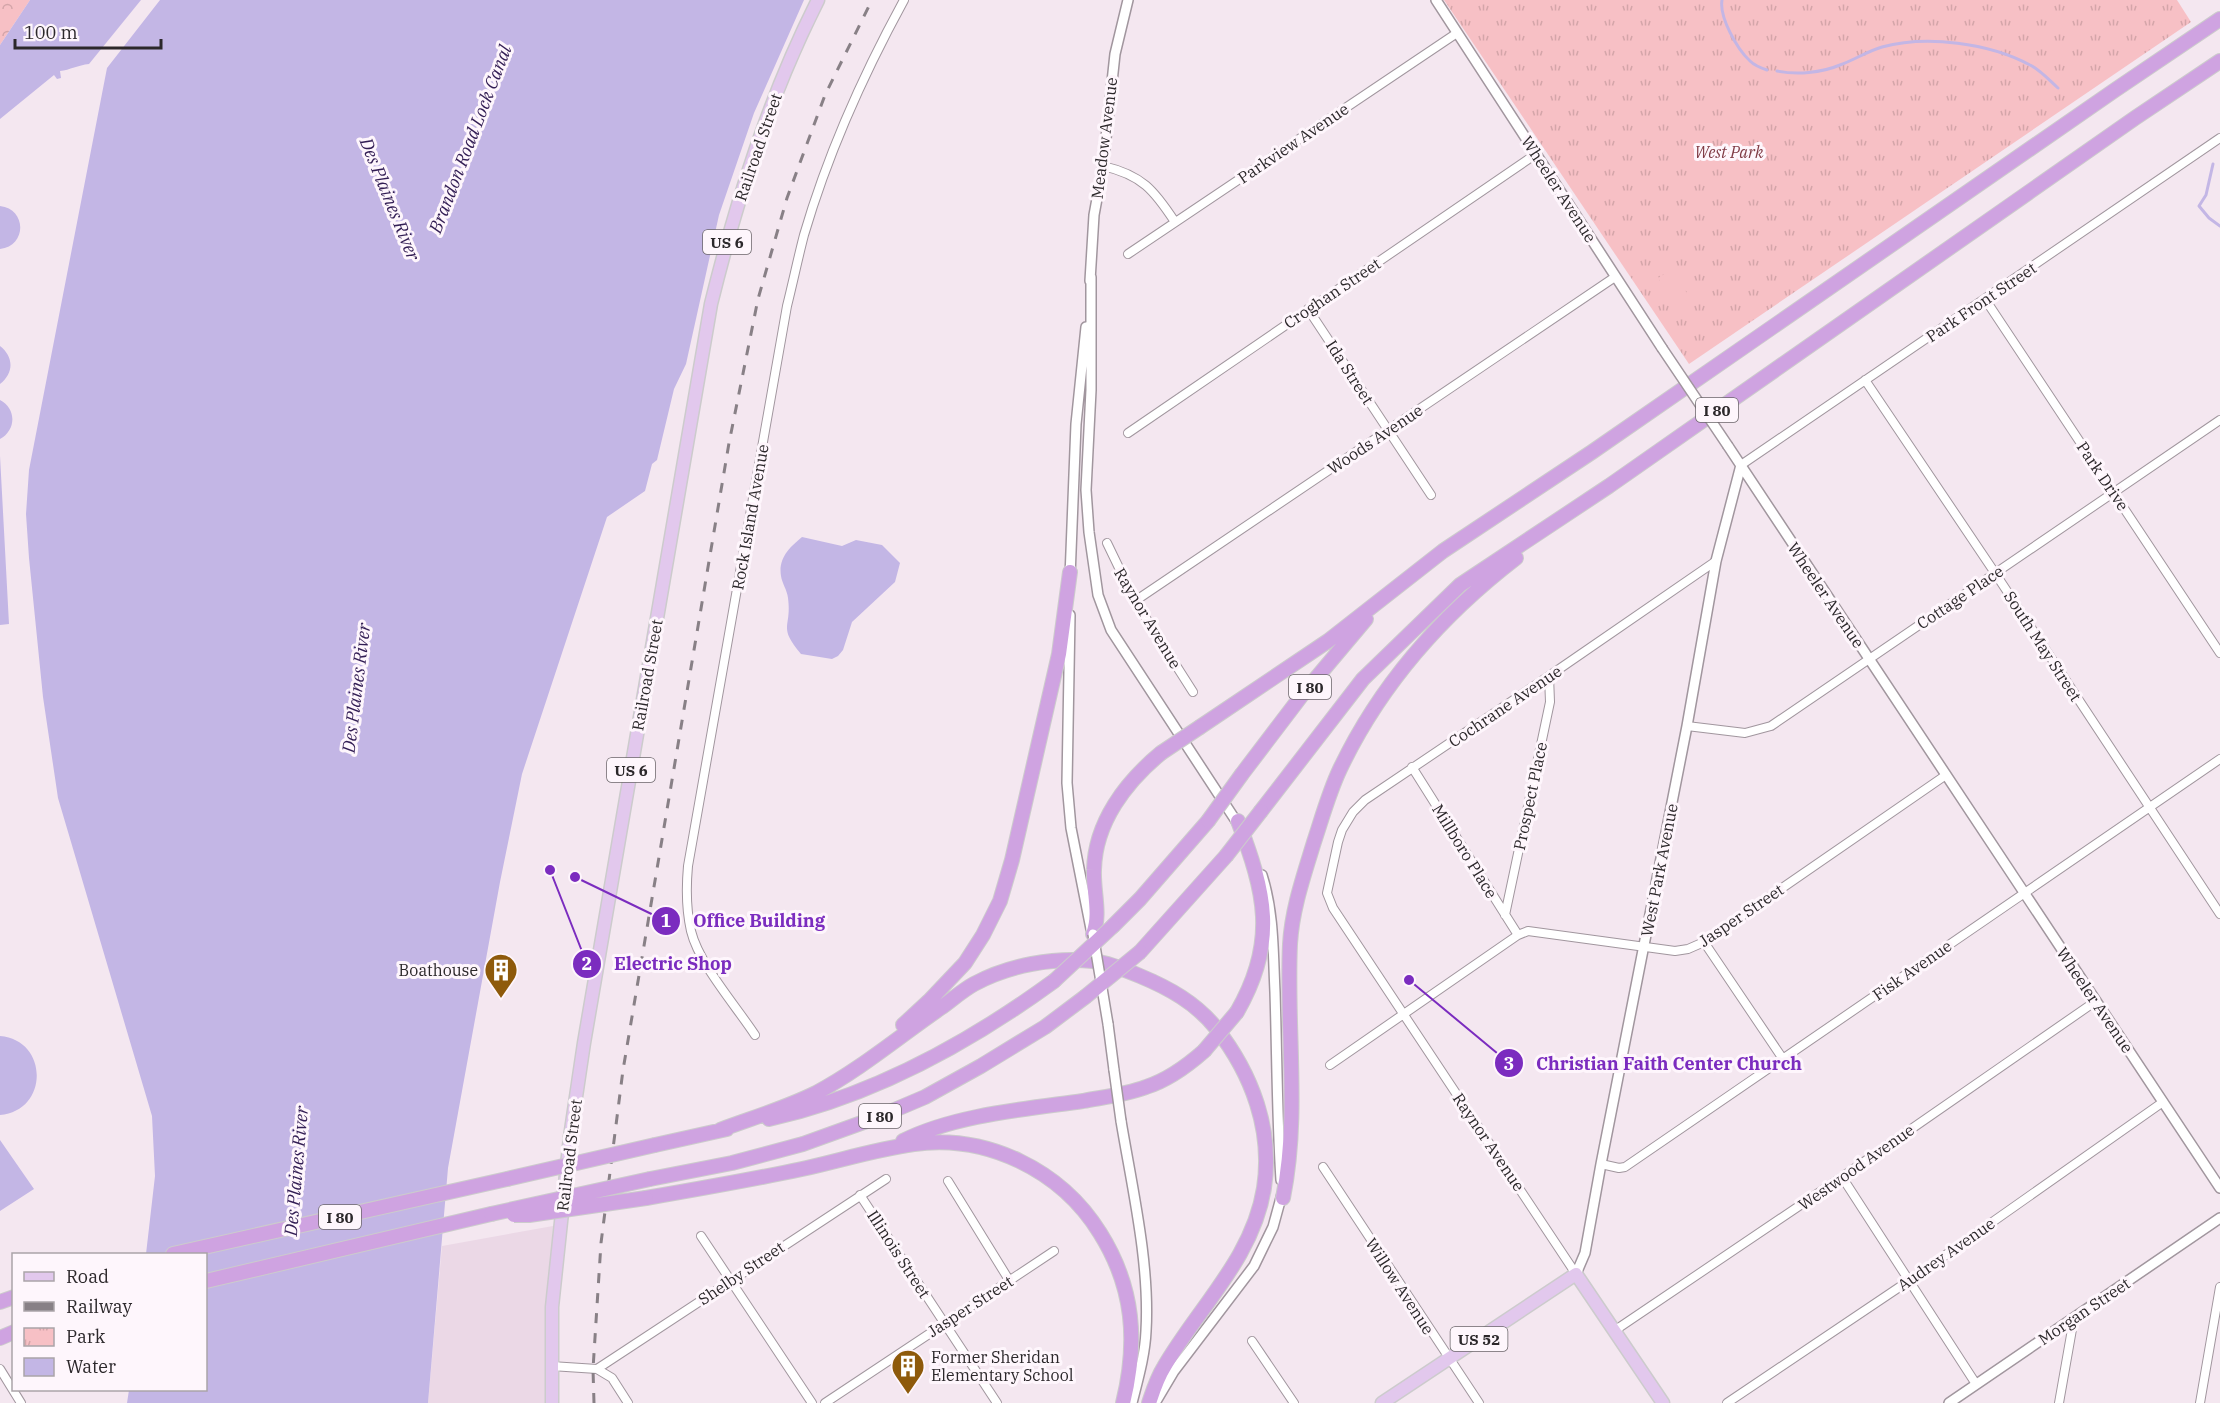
<svg xmlns="http://www.w3.org/2000/svg" width="2220" height="1403" font-family="'IBM Plex Serif',serif">
  <defs>
    <pattern id="forest-crowns" width="20" height="18" patternUnits="userSpaceOnUse" patternTransform="scale(1.5)"><rect width="20" height="18" fill="#f7c0c5"/><path d="M2 6a3 3 0 1 1 6 0M12 15a3 3 0 1 1 6 0" fill="none" stroke="#d4a5a9"/></pattern>
    <pattern id="park-tufts" width="24" height="20" patternUnits="userSpaceOnUse" patternTransform="scale(1.5)"><rect width="24" height="20" fill="#f7c0c5"/><path d="M3 7l-1-3M5 7V3M7 7l1-3M15 17l-1-3M17 17v-4M19 17l1-3" fill="none" stroke="#d4a5a9"/></pattern>
  </defs>
  <rect width="100%" height="100%" fill="#f4e7f0"/>
  <path fill="#ebd8e6" d="M553 1226 546 1359V1403H428L442 1246Z"/>
  <path fill="url(#forest-crowns)" d="M0 0H30L0 45Z"/>
  <path fill="url(#park-tufts)" d="M1444 0H2177L2191 22 1689 364Z"/>
  <path fill="#f7c0c5" d="M1672 269 1690 298 1677 307 1658 278Z"/>
  <path fill="#c3b6e5" d="M30 0H141L89 64C78 65 70 70 60 71L61 78 57 79 54 75 0 119V45Z
    M160 0H804L754 113 719 215 686 364 674 389 657 460 652 464 645 491 607 517 522 774 500 882 448 1168 428 1403H127L129 1390H206V1254H146L155 1176 152 1116 58 798 43 697 29 558 26 514 29 470 107 68Z
    M0 206C27 209 27 246 0 249Z
    M0 346C14 357 14 373 0 384Z
    M0 400C17 409 16 430 0 439Z
    M0 456 9 624 0 625Z
    M802 537 842 546 856 540 882 545 900 563 895 582 852 622 843 650 838 656 832 659 801 654C777 625 792 629 788 598 787 590 782 583 781 576 778 558 790 547 802 537Z
    M0 1036C49 1040 49 1111 0 1115Z
    M0 1140 34 1189 0 1211Z"/>
  <g fill="none" stroke-linecap="round" stroke-linejoin="round">
    <path stroke="#c3b6e5" stroke-width="3" d="M1722 0C1719 17 1737 49 1750 61 1754 65 1761 68 1767 70
      M1777 71C1797 75 1821 73 1840 65 1854 60 1868 51 1882 47 1927 35 1989 43 2030 65 2040 70 2049 80 2058 88
      M2213 164 2206 195 2199 206 2209 218 2220 226"/>
    <defs>
      <path id="minor" d="M1103 166C1142 175 1154 190 1175 222
        M1128 254 1457 33
        M1985 299 2220 653
        M1308 309 1431 495
        M1865 380 1995 573 2220 914
        M1128 433 1536 154
        M1741 465 2220 138
        M1107 543 1135 601 1193 692
        M1135 601 1615 277
        M1687 726 1745 733 1771 726 2220 420
        M1412 767 1518 935
        M1505 915 1550 702 1549 676
        M1704 942 1783 1059
        M755 1035C736 1006 699 964 691 931 686 909 686 888 688 866L787 306C793 282 798 258 804 235 828 153 863 75 904 0
        M1330 1065 1518 935 1528 931 1675 951 1688 949 1704 942 1946 775
        M1601 1164 1619 1168 1625 1167 2220 759
        M1323 1167 1479 1403
        M1842 1177 1976 1384
        M948 1181 1009 1280
        M860 1195 997 1403
        M701 1236 812 1403
        M1576 1274 1333 908 1327 893 1338 842 1342 830 1353 812 1365 800 1549 676 1716 561
        M1614 1331 1842 1177 2096 1001
        M1252 1341 1294 1403
        M551 1366 597 1369 612 1378 628 1403
        M0 1369 21 1403
        M597 1369 886 1179
        M825 1403 1054 1251
        M1727 1403 1910 1280 2163 1102
        M2059 1403 2074 1318
        M2200 1403 2220 1287"/>
      <path id="tertiary" d="M1436 0 1662 348
        M1091 277V390L1086 490 1089 532 1098 595 1111 630 1240 827
        M1090 281 1094 215 1103 166 1115 54 1128 0
        M1728 446 2220 1188
        M1070 577 1076 424 1086 327
        M1070 615 1067 783 1071 828 1091 929
        M1262 875C1274 913 1273 952 1275 992 1277 1055 1277 1118 1281 1180
        M1108 1024 1114 1070
        M1121 1121C1132 1187 1150 1264 1146 1331 1145 1355 1138 1379 1132 1403
        M1576 1274 1585 1253 1601 1164 1687 726 1716 561 1741 465
        M1155 1403 1174 1371 1254 1266 1273 1227 1282 1194
        M1949 1403 2220 1218"/>
      <path id="primary" d="M552 1403V1307L570 1137 584 1043 711 304C737 199 769 97 818 0
        M1382 1403 1576 1274 1663 1403"/>
      <path id="motorway" d="M1200 727 1328 641 1443 551 1592 452 2115 90 2220 19
        M1242 774 1302 695 1366 619
        M1261 811 1363 679 1460 585 1609 486 2135 118 2220 61
        M1113 926 1140 899 1208 821
        M1093 934C1101 914 1093 892 1094 870 1095 822 1126 782 1161 753
        M1140 952 1226 856
        M1237 1012C1278 941 1265 892 1238 821
        M903 1025 929 1001 965 963 983 935 1000 901 1012 860 1059 654 1070 572
        M769 1119C873 1096 969 1043 1054 981
        M720 1130C752 1118 786 1108 816 1093 861 1069 901 1035 942 1007 953 999 963 990 974 984 1009 965 1054 957 1093 961 1108 963 1126 970 1140 976 1169 988 1196 1003 1216 1028 1252 1074 1273 1130 1264 1188 1253 1258 1198 1308 1164 1367 1157 1378 1153 1391 1149 1403
        M903 1141C954 1115 1026 1109 1083 1101 1104 1097 1125 1095 1146 1087 1168 1080 1187 1066 1204 1051
        M655 1145 727 1129
        M650 1179 732 1163 803 1144 878 1117 925 1097 981 1066 1045 1027 1085 997
        M646 1198C698 1189 750 1180 802 1169 839 1161 876 1149 914 1144 987 1134 1061 1170 1100 1233 1134 1287 1138 1342 1123 1403
        M1283 1198C1300 1113 1286 1030 1290 944 1292 909 1304 875 1314 842 1322 818 1329 792 1340 769 1380 685 1442 615 1516 558
        M173 1254 507 1179
        M206 1281 491 1214
        M0 1302 14 1297
        M0 1338 14 1332"/>
    </defs>
    <use href="#minor" stroke="#a1969e" stroke-width="10"/>
    <use href="#tertiary" stroke="#a1969e" stroke-width="12"/>
    <use href="#primary" stroke="#cccbcc" stroke-width="15"/>
    <use href="#motorway" stroke="#cccbcc" stroke-width="16"/>
    <use href="#minor" stroke="#fff" stroke-width="8"/>
    <use href="#tertiary" stroke="#fff" stroke-width="9"/>
    <use href="#primary" stroke="#e2c8ed" stroke-width="12"/>
    <use href="#motorway" stroke="#cfa3e1" stroke-width="14"/>
    <path stroke="#888086" stroke-width="3" stroke-dasharray="10 10" stroke-linecap="butt" d="M594 1403 593 1369 601 1243 623 1070 729 443 758 299 787 198 825 95 872 0"/>
    <defs>
      <path id="tertiary-bridge" d="M1662 348 1728 446
        M1093 934 1108 1024
        M1114 1070 1121 1121"/>
      <path id="motorway-bridge" d="M1161 753 1200 727
        M1208 821 1242 774
        M1226 856 1261 811
        M1054 981 1113 926
        M1085 997 1140 952
        M1204 1051 1237 1012
        M507 1179 655 1145
        M491 1214 650 1179
        M514 1215H529L646 1198"/>
    </defs>
    <use href="#tertiary-bridge" stroke="#a1969e" stroke-width="12" stroke-linecap="butt"/>
    <use href="#motorway-bridge" stroke="#cccbcc" stroke-width="16" stroke-linecap="butt"/>
    <use href="#tertiary-bridge" stroke="#fff" stroke-width="9"/>
    <use href="#motorway-bridge" stroke="#cfa3e1" stroke-width="14"/>
  </g>
  <defs>
    <symbol id="building-pin" viewBox="-11 -11 22 30"><path d="M0 17L-7.5 6A9.5 9.5 0 1 1 7.5 6Z" fill="#8e5a0b" stroke="#fef6fc"/><path d="M-4-6H4V6H1V3H-1V6H-4ZM-2.5-4.3h1.7v1.8h-1.7ZM.8-4.3h1.7v1.8H.8ZM-2.5-1h1.7V.8h-1.7ZM.8-1h1.7V.8H.8Z" fill="#fff"/></symbol>
  </defs>
  <g fill-rule="evenodd">
    <use href="#building-pin" x="482" y="951" width="38" height="52"/>
    <use href="#building-pin" x="889" y="1347" width="38" height="52"/>
  </g>
  <g text-anchor="middle" dominant-baseline="central" stroke-width="6" stroke-linejoin="round" paint-order="stroke">
    <g fill="#fef6fc" stroke="#6b666a" stroke-width="1.5">
      <rect x="703" y="230" width="48" height="24" rx="4.5"/>
      <rect x="1696" y="398" width="42" height="24" rx="4.5"/>
      <rect x="1289" y="675" width="42" height="24" rx="4.5"/>
      <rect x="607" y="758" width="48" height="24" rx="4.5"/>
      <rect x="859" y="1104" width="42" height="24" rx="4.5"/>
      <rect x="319" y="1205" width="42" height="24" rx="4.5"/>
      <rect x="1450.5" y="1327" width="57" height="24" rx="4.5"/>
    </g>
    <g font-size="15" font-weight="bold" fill="#2c282b">
      <text x="727" y="242">US 6</text>
      <text x="1717" y="410">I 80</text>
      <text x="1310" y="687">I 80</text>
      <text x="631" y="770">US 6</text>
      <text x="880" y="1116">I 80</text>
      <text x="340" y="1217">I 80</text>
      <text x="1479" y="1339">US 52</text>
    </g>
    <g font-size="16" fill="#2c282b" stroke="#fef6fc">
      <text transform="translate(1104 138) rotate(-83)">Meadow Avenue</text>
      <text transform="translate(1293 143) rotate(-34)">Parkview Avenue</text>
      <text transform="translate(758 147) rotate(-71)">Railroad Street</text>
      <text transform="translate(1559 189) rotate(57)">Wheeler Avenue</text>
      <text transform="translate(1332 293) rotate(-34)">Croghan Street</text>
      <text transform="translate(1981 302) rotate(-34)">Park Front Street</text>
      <text transform="translate(1350 372) rotate(57)">Ida Street</text>
      <text transform="translate(1375 439) rotate(-34)">Woods Avenue</text>
      <text transform="translate(2103 476) rotate(56)">Park Drive</text>
      <text transform="translate(750 517) rotate(-80)">Rock Island Avenue</text>
      <text transform="translate(1826 595) rotate(56)">Wheeler Avenue</text>
      <text transform="translate(1960 597) rotate(-34)">Cottage Place</text>
      <text transform="translate(1148 618) rotate(59)">Raynor Avenue</text>
      <text transform="translate(2043 646) rotate(57)">South May Street</text>
      <text transform="translate(647 675) rotate(-80)">Railroad Street</text>
      <text transform="translate(1505 706) rotate(-34)">Cochrane Avenue</text>
      <text transform="translate(1530 796) rotate(-78)">Prospect Place</text>
      <text transform="translate(1465 851) rotate(58)">Millboro Place</text>
      <text transform="translate(1659 870) rotate(-79)">West Park Avenue</text>
      <text transform="translate(1741 915) rotate(-34)">Jasper Street</text>
      <text transform="translate(1912 970) rotate(-35)">Fisk Avenue</text>
      <text transform="translate(2095 1000) rotate(56)">Wheeler Avenue</text>
      <text transform="translate(1489 1142) rotate(56)">Raynor Avenue</text>
      <text transform="translate(569 1155) rotate(-83)">Railroad Street</text>
      <text transform="translate(1856 1167) rotate(-35)">Westwood Avenue</text>
      <text transform="translate(899 1254) rotate(57)">Illinois Street</text>
      <text transform="translate(1946 1254) rotate(-35)">Audrey Avenue</text>
      <text transform="translate(741 1273) rotate(-34)">Shelby Street</text>
      <text transform="translate(1400 1286) rotate(57)">Willow Avenue</text>
      <text transform="translate(970 1306) rotate(-33)">Jasper Street</text>
      <text transform="translate(2084 1311) rotate(-34)">Morgan Street</text>
    </g>
    <g font-size="16" font-style="italic" fill="#803b45" stroke="#fef6fc">
      <text x="1729" y="152">West Park</text>
    </g>
    <g font-size="16" fill="#2c282b" stroke="#fef6fc" text-anchor="end">
      <text x="478" y="970">Boathouse</text>
      <text x="931" y="1357" text-anchor="start">Former Sheridan<tspan x="931" dy="18">Elementary School</tspan></text>
    </g>
    <g font-size="18" font-style="italic" fill="#321d54" stroke="#fef6fc">
      <text transform="translate(470 139) rotate(-69)">Brandon Road Lock Canal</text>
      <text transform="translate(390 199) rotate(68)">Des Plaines River</text>
      <text transform="translate(356 688) rotate(-83)">Des Plaines River</text>
      <text transform="translate(296 1171) rotate(-85)">Des Plaines River</text>
    </g>
  </g>
  <path fill="none" stroke="#7b2cbf" stroke-width="2" d="M575 877L666 921M550 870L587 964M1409 980L1509 1063"/>
  <g fill="#7b2cbf" stroke="#fef6fc" stroke-width="2">
    <circle cx="575" cy="877" r="6"/>
    <circle cx="550" cy="870" r="6"/>
    <circle cx="1409" cy="980" r="6"/>
    <circle cx="666" cy="921" r="15"/>
    <circle cx="587" cy="964" r="15"/>
    <circle cx="1509" cy="1063" r="15"/>
  </g>
  <g font-size="18" text-anchor="middle" font-weight="bold" fill="#fff">
    <text x="666" y="927">1</text>
    <text x="587" y="970">2</text>
    <text x="1509" y="1070">3</text>
  </g>
  <g font-size="18" text-anchor="middle" font-weight="bold" fill="#7b2cbf" stroke="#fef6fc" stroke-width="6" stroke-linejoin="round" paint-order="stroke">
    <text x="759" y="927">Office Building</text>
    <text x="673" y="970">Electric Shop</text>
    <text x="1669" y="1070">Christian Faith Center Church</text>
  </g>
  <rect x="12" y="1253" width="195" height="138" fill="#fef6fc" stroke="#aaa4a8" stroke-width="1.5"/>
  <rect x="24" y="1272" width="30" height="9" fill="#e2c8ed" stroke="#aaa4a8" stroke-width="1.5"/>
  <text x="66" y="1283" font-size="18" fill="#2c282b">Road</text>
  <rect x="24" y="1302" width="30" height="9" fill="#888086" stroke="#aaa4a8" stroke-width="1.5"/>
  <text x="66" y="1313" font-size="18" fill="#2c282b">Railway</text>
  <rect x="24" y="1328" width="30" height="18" fill="url(#park-tufts)" stroke="#aaa4a8" stroke-width="1.5"/>
  <text x="66" y="1343" font-size="18" fill="#2c282b">Park</text>
  <rect x="24" y="1358" width="30" height="18" fill="#c3b6e5" stroke="#aaa4a8" stroke-width="1.5"/>
  <text x="66" y="1373" font-size="18" fill="#2c282b">Water</text>
  <path d="M15 39v9h146v-9" fill="none" stroke="#2c282b" stroke-width="3"/>
  <text x="24" y="39" font-size="18" fill="#2c282b" stroke="#fef6fc" stroke-width="4.5" paint-order="stroke">100 m</text>
</svg>
